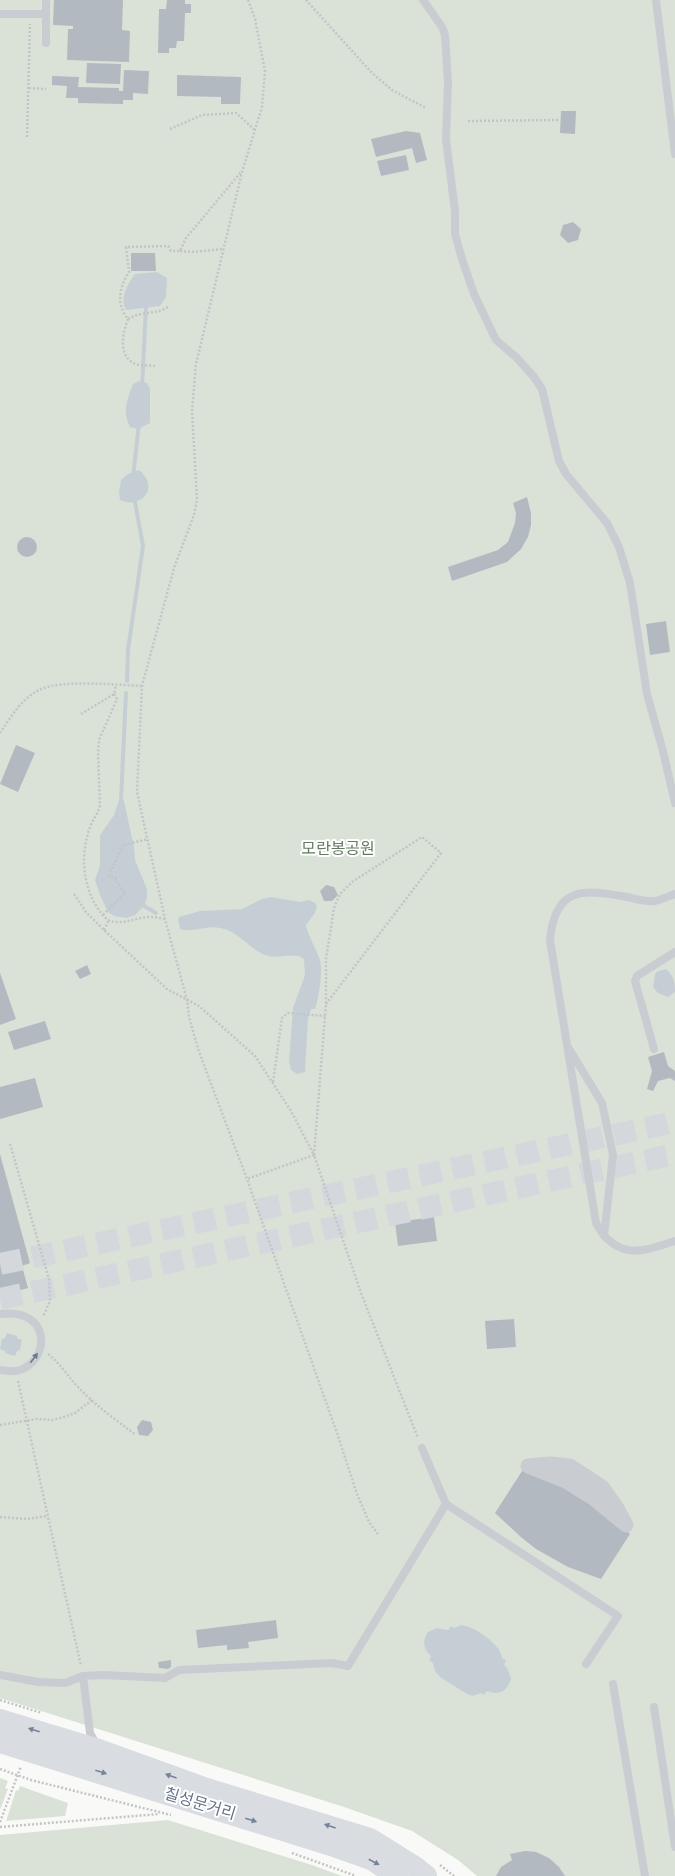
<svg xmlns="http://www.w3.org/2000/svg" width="675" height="1876" font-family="'Alegreya Sans','Noto Sans KR',sans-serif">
  <rect width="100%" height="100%" fill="#f9faf7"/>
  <path fill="#dae2d8" d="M0 0H675V1876H477L458 1860 412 1831 344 1807 0 1698Z
    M0 1778 8 1781 5 1788 8 1789 0 1810Z
    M20 1786 68 1803 65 1816 6 1821 16 1790 18 1791Z
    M168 1820 312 1865 342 1876H0V1835Z"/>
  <path fill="#c6ced5" d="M157 272 167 278 166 297 160 306 126 310C119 299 128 283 135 274Z
    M139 381 147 383 150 389V423L138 429 130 427C122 413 127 399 133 384Z
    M139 470C161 488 140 510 120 500L119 492 121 480 128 474Z
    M121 794 124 801 134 847 135 860 147 889V898L144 906 135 915 126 918 114 916 108 912 100 895 95 880 100 865V835L114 815Z
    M271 897 300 902 309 900 315 903 317 906 315 913 306 925C309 938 316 948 320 960 323 970 319 999 315 1009H311L308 1019 305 1072 297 1074 291 1070 289 1061 293 1008 305 975 304 959C294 951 277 960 265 955 248 948 238 931 220 928 206 925 193 933 180 929L178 920 179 917 200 911 242 909 262 899Z
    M666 969C674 976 675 982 675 992L668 997 658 993 653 987 655 974 658 971Z
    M7 1333 17 1336V1338L22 1340 20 1350 17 1351 15 1356 5 1353V1351L0 1349 2 1339 5 1338Z
    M461 1625C474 1626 501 1644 502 1658L506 1660 504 1665 507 1668 511 1678C508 1691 499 1696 487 1691L484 1695 481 1693 473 1696 467 1694 440 1677 435 1671 433 1663 429 1660 431 1656C423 1649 422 1641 428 1632L437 1628 448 1630 451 1626 454 1628Z"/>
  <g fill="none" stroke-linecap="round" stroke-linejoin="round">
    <path stroke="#c6ced5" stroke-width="4" d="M142 387 146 308
      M133 477 139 424
      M127 681 128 650 143 546 134 497
      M121 800 126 693
      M142 901 144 906 156 913"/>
  </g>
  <path fill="#b3b9c1" d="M54 0H123L122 30 130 31 129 62 67 60 68 29H73V26L53 25Z
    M167 0H185V4H191V13H185L184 41H177L176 48H169V53H158L159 9H166Z
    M87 63 121 64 120 84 86 83Z
    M124 70 149 71 148 94 133 93V100H123V104L78 103V98H66L67 86 52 85V76L79 77 78 87 119 88V91H123Z
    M177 75 241 77 240 104H221V97L177 96Z
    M561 111H576L575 134 560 133Z
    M406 131 420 133 427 160 416 163 412 148 376 157 371 139Z
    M406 155 409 170 381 176 377 161Z
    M573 222 581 229 578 240 568 243 560 235 563 225Z
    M131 253H155L156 271H131Z
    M527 497 531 513V525L528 537 521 549 507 562 452 581 448 567 498 550 508 542 515 523 516 513 513 503Z
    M17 547a10 10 0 1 1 20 0a10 10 0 1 1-20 0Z
    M666 621 670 652 650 655 646 624Z
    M16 745 35 753 18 792 0 784Z
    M326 885 334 887 338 895 332 901H324L320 891Z
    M87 965 91 974 80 979 75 971Z
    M0 973 16 1019 0 1025Z
    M45 1021 51 1039 14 1050 8 1032Z
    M664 1052 668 1066 675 1071V1081L670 1078 658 1081 653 1091 647 1089 652 1071 648 1057Z
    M35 1078 43 1107 0 1119V1087Z
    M0 1154 30 1263 22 1266 28 1288 0 1296Z
    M434 1217 437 1241 398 1246 395 1222Z
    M514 1319 516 1347 487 1349 485 1321Z
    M142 1420 151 1422 153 1430 148 1436 139 1435 137 1427Z
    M524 1468 541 1474 617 1521 630 1534 601 1579 568 1567 536 1549 522 1538 495 1513Z
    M276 1620 278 1638 248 1642 249 1648 227 1650V1645L198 1648 196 1630Z
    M171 1660V1667L168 1669 159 1668 158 1662Z
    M525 1851 536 1852 549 1858 559 1867 565 1876H496L501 1867 512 1860 510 1854Z"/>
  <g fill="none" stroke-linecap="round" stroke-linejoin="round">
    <path stroke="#d4d8dc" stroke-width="22" stroke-dasharray="22 11" stroke-linecap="butt" d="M0 1264 675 1122
      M0 1299 675 1154"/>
    <path stroke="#c2c4c7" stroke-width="2.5" stroke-dasharray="2 2" stroke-linecap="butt" d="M248 0 255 19 265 71 262 107 242 172 196 364 192 411 197 499 194 515 174 568 142 686 137 792 165 919 187 1000 189 1017 199 1052 247 1179 338 1436 357 1494 369 1522 378 1534
      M306 0 372 73 392 90 426 108
      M29 88 46 89
      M468 121 558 120
      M170 129 202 115 236 113 255 130
      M27 137 30 24
      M180 251 192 252 223 249
      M128 319C141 311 155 315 168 307
      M155 366C149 365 141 366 136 364 117 357 123 332 128 319 116 304 119 288 129 272L126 247 168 246 171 251H180L186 238 241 172
      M114 694 117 699 99 740 98 753 100 805C98 814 93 819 90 827 81 852 82 879 94 902 97 908 104 918 110 921 125 925 136 917 150 917 155 917 160 918 165 919
      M81 714 114 694 116 685
      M0 733C11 717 21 699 39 690 61 679 116 685 142 686
      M74 894 86 912 104 930 167 989 199 1006 255 1056 291 1111 314 1155 247 1179
      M103 915 125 893 117 882V879L109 876 123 845 148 839
      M104 930 109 920
      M326 1004 441 853 422 837 352 882 340 894 334 908 326 959V1004L314 1155 361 1293 418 1438
      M273 1082 282 1018 288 1013 325 1016
      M10 1144 49 1279 50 1301 43 1317
      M48 1354C61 1364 68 1377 79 1388 96 1406 117 1421 136 1435
      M18 1381 81 1666
      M0 1425 36 1419 52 1420 64 1417 75 1413 92 1400
      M0 1517 27 1519 47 1516
      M0 1700 42 1713
      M0 1769 31 1780 171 1815
      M0 1822 21 1766
      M0 1827 159 1814
      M292 1853 356 1876
      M440 1865 454 1876"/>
    <path stroke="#c9ccd1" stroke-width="8" d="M46 0V43
      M423 0 442 27 445 35 448 82 446 139 455 211V234L462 259 474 294 496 340 516 357 534 377 542 389 559 461 566 474 607 523 619 547 630 583 647 694 663 751 675 803
      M656 0 675 154
      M0 14H46
      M568 1047 602 1103 613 1155 604 1236C609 1240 614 1245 619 1247 636 1256 658 1246 675 1241
      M654 1049 635 981 637 976 675 952
      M604 1236 596 1223 550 940C555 886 583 889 627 897 636 899 646 902 655 901 661 900 669 896 675 894
      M0 1314C54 1307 50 1365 16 1371 11 1372 5 1370 0 1370
      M446 1504 618 1616 586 1664
      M0 1675 38 1682 65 1683 83 1676 104 1675 165 1678 179 1670 332 1663 348 1666 446 1504 422 1448
      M83 1676 90 1733 97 1746
      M613 1684 645 1876
      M654 1707 675 1847"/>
    <path stroke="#c9ccd1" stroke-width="15" d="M550 1464 570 1466 602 1487 617 1508 626 1525 592 1497 566 1481 528 1466Z"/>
    <path stroke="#d9dde2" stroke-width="22" d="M0 1720 99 1750 207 1789 370 1839 415 1867 426 1876
      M0 1742 331 1845 373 1860 397 1876"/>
  </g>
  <defs><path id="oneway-solid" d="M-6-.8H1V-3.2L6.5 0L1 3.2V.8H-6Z"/></defs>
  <use fill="#6b788e" href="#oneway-solid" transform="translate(34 1358) rotate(-53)"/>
  <g fill="#778498">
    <use href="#oneway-solid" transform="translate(34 1730) rotate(-163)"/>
    <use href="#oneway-solid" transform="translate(101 1772) rotate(18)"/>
    <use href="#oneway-solid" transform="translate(171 1776) rotate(-160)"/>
    <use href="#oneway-solid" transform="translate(251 1820) rotate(17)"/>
    <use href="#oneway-solid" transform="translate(330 1826) rotate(-161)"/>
    <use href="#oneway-solid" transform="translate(374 1862) rotate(28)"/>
  </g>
  <g text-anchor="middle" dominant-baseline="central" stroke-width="4" stroke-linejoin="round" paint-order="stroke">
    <g font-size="16" fill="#637b62" stroke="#fff">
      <text x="338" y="849">모란봉공원</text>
    </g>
    <g font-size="16" fill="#66748b" stroke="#fff">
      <text transform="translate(200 1804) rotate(17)">칠성문거리</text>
    </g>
  </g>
</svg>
